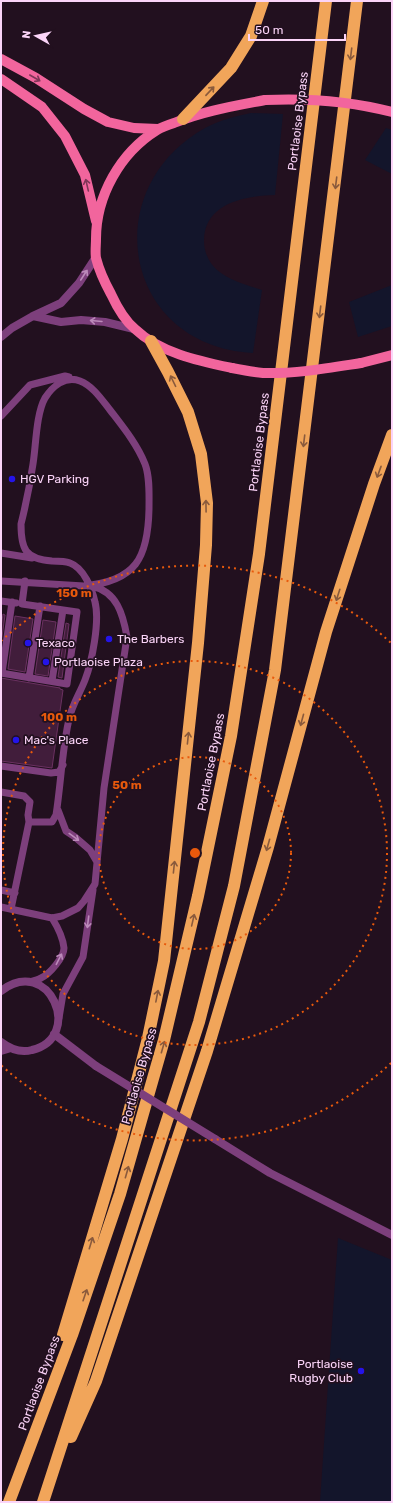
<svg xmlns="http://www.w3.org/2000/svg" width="393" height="1503" font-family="Rubik,sans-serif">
  <rect width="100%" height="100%" fill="#22101f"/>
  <path fill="#13152b" d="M251 113 283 114 275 195C245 196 204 203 204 241 204 252 209 263 217 270 230 281 247 285 262 290L253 353C123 346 96 189 205 128 220 120 236 116 251 113Z
    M386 128 392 130V174L365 160Z
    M392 285V326L358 337 349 302Z
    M338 1238 392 1260V1502H320Z"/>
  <path fill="#411d3b" stroke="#6b3161" d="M3 614 5 615 1 644V627Z
    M15 616 33 619 25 672 8 669Z
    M43 620 56 622 48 676 35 674Z
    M66 623 69 624 62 678 58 677Z
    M1 678 60 688V689L63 690 52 768 1 761Z"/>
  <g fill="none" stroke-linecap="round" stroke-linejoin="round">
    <path stroke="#7d3f7c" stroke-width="7" d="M1 416 30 385 65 376 69 377
      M1 553 32 558
      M1 581 84 586C136 581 148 558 149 509 149 495 150 477 145 464 137 444 123 427 110 410 102 400 93 386 80 381 65 375 52 387 45 398 36 414 36 446 33 464 30 484 26 504 21 524 21 549 25 559 52 561 58 561 65 561 70 563 84 568 92 589 95 602 100 621 92 662 85 680 80 693 72 705 69 719 62 750 61 783 56 815L52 822H29L28 815 30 802 24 796 1 792
      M1 601 16 603
      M1 673 67 684 77 612 22 604 25 581
      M2 673 12 602
      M29 678 40 606
      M52 681 63 610
      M1 766 51 773 59 772 63 765
      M58 810 66 831 75 837 90 850 97 862
      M1 890 15 893
      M1 907 52 918 62 916 78 908 84 901 95 884 104 788 127 637C123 614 117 592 92 586
      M11 909 29 822
      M29 982C33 981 38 980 41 978 50 974 64 957 64 948 63 938 57 926 52 918
      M59 1018 63 994 83 957 93 890"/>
    <path stroke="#7d3f7c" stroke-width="8" d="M33 316 61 322 81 320 105 322 134 329
      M1 337 12 328 33 316 61 303 79 283 96 257
      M1 991C49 954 85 1037 32 1050 21 1053 10 1049 1 1042
      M54 1034 96 1066
      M1 1051 11 1048
      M215 1139 270 1173 392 1235"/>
    <path stroke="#f2659d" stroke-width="10" d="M1 59 36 78 84 109 108 122 134 128 158 129
      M1 79 42 107 65 136 85 175 96 221
      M361 363 392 355
      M232 368C199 361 160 353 135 329 124 320 117 307 111 294 105 283 99 270 96 258 95 252 96 245 96 239 96 196 120 153 157 130 162 127 168 125 174 123 203 111 234 106 265 100"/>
    <path stroke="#f1a55a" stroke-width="12" d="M183 119 231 68 251 36 263 1
      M63 1335 122 1139 148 1038 164 961 198 643 206 545 207 503 201 454 188 412 168 372 151 341
      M71 1437 96 1381 207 1051 268 847 326 632 374 484 392 435
      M9 1502 72 1335 120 1194 164 1040 198 896 231 736 259 554 326 1
      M43 1502 199 1022 234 886 275 670 357 1"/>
    <path stroke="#7d3f7c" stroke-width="8" d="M96 1066 215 1139"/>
    <path stroke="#f2659d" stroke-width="10" d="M265 100C308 98 350 101 392 112
      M232 368C242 370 253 372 263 373 296 374 329 368 361 363"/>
  </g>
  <defs><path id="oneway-shaft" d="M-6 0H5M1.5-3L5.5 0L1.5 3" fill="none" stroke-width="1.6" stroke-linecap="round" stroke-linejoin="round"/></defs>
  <g stroke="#8a5a3c">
    <use href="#oneway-shaft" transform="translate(351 54) rotate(97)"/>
    <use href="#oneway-shaft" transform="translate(210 91) rotate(-47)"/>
    <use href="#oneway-shaft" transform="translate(336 183) rotate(97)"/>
    <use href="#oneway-shaft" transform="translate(320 312) rotate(97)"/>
    <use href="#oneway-shaft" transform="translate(173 381) rotate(-116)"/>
    <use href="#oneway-shaft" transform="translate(304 441) rotate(97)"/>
    <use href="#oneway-shaft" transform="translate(379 472) rotate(110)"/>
    <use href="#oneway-shaft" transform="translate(206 506) rotate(-91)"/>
    <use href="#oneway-shaft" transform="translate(338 595) rotate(108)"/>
    <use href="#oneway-shaft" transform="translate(302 720) rotate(105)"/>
    <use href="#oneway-shaft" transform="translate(188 738) rotate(-84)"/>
    <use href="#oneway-shaft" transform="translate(268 845) rotate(106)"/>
    <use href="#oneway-shaft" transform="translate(174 867) rotate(-84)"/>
    <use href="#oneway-shaft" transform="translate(193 920) rotate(-77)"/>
    <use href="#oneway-shaft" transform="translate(157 996) rotate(-79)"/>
    <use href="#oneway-shaft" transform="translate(163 1047) rotate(-74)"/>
    <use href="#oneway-shaft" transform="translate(127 1172) rotate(-74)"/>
    <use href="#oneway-shaft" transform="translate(91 1243) rotate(-73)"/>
    <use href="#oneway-shaft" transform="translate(85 1295) rotate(-71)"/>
  </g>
  <g stroke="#803658">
    <use href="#oneway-shaft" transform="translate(35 78) rotate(30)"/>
    <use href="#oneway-shaft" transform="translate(87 185) rotate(-103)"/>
  </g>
  <g stroke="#bc8aba">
    <use href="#oneway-shaft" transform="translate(84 275) rotate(-57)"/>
    <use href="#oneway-shaft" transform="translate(96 321) rotate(-175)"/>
    <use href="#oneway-shaft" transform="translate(74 837) rotate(36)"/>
    <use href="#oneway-shaft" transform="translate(88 922) rotate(97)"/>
    <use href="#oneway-shaft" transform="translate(59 959) rotate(-63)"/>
  </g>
  <g fill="none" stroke="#e8590c" stroke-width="2" stroke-dasharray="2 4">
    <circle cx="195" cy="853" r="96"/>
    <circle cx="195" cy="853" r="192"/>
    <path d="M391 1063A287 287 0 0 1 1 1065M1 641A287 287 0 0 1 391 643"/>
  </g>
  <g fill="#2414e8" stroke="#22101f" stroke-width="1.5">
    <circle cx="12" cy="479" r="4"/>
    <circle cx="109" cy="639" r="4"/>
    <circle cx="28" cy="643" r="4"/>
    <circle cx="46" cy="662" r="4"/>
    <circle cx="16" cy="740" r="4"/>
    <circle cx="361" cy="1371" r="4"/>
  </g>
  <g text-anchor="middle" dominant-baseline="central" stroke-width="3.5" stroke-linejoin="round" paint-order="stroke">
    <g font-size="12" fill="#fbd4f8" stroke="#22101f">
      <text transform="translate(298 121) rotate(-83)">Portlaoise Bypass</text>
      <text transform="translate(259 442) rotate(-83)">Portlaoise Bypass</text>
      <text transform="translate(211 762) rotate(-79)">Portlaoise Bypass</text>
      <text transform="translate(139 1076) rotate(-74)">Portlaoise Bypass</text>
      <text transform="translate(39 1383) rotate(-70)">Portlaoise Bypass</text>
    </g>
    <g font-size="12" fill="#fbd4f8" stroke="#22101f" text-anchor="start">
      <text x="20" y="479">HGV Parking</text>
      <text x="117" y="639">The Barbers</text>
      <text x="36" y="643">Texaco</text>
      <text x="54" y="662">Portlaoise Plaza</text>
      <text x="24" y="740">Mac's Place</text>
      <text x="353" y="1364" text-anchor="end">Portlaoise<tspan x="353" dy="14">Rugby Club</tspan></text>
    </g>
  </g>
  <circle cx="195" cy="853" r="6" fill="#e8590c" stroke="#22101f" stroke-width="2"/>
  <g font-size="12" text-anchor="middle" font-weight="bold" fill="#e8590c" stroke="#22101f" stroke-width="3.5" stroke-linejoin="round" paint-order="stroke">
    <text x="74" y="597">150 m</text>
    <text x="59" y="721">100 m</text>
    <text x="127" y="789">50 m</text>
  </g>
  <rect width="393" height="1503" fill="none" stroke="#fbd4f8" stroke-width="4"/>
  <g transform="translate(36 36) rotate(278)" stroke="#22101f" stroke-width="3" paint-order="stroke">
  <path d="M0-3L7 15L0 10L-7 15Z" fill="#fbd4f8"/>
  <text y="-6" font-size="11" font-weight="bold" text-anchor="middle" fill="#fbd4f8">N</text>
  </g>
  <path d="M249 34v6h96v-6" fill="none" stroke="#fbd4f8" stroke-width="2"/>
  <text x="255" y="34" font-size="12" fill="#fbd4f8" stroke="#22101f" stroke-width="3" paint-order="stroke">50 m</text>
</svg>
